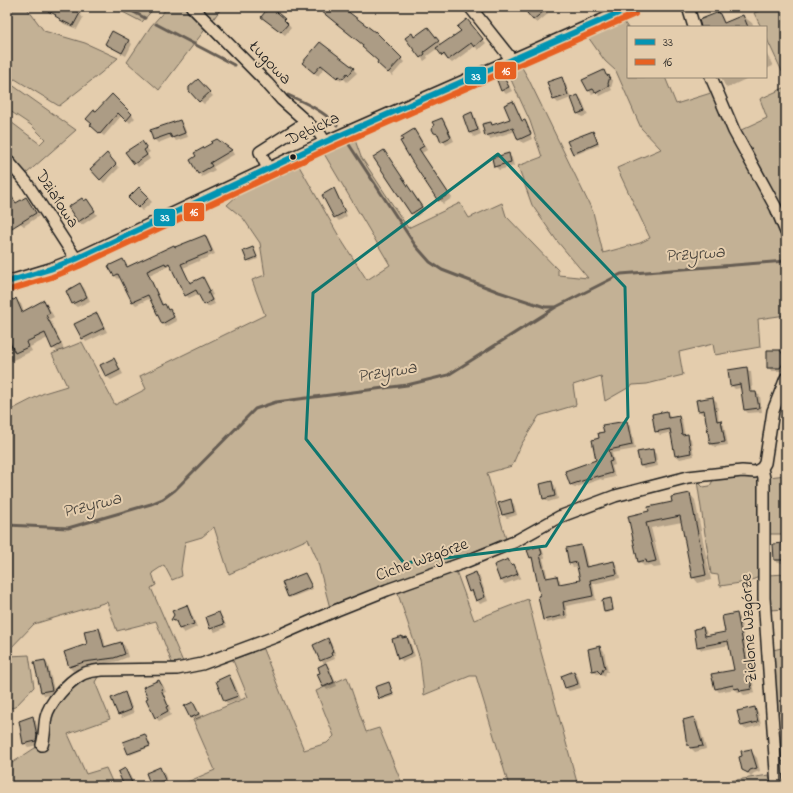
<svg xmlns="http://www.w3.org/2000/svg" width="793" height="793" font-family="'Indie Flower',sans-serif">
  <rect width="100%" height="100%" fill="#e4cdad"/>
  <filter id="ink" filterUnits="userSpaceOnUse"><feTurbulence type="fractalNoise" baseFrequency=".025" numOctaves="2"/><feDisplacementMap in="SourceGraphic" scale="8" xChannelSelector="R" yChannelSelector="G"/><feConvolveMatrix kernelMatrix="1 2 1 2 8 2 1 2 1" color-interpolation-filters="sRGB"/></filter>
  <g filter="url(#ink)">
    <path fill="#c3b195" stroke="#706658" d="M7 7H26L44 31 85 43 118 58 101 73 59 106 15 79 8 82 76 130 26 174 7 156V119L40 144 45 139 31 125 7 109Z
      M113 7H155L142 22Z
      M168 7H185L207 27 159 90 127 62 151 26Z
      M198 7H222L212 21Z
      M770 7H783L786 13V80L766 37V27H761L754 13Z
      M624 22 628 28V77H665L676 104 714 92 725 125 743 160 773 209 782 230 786 278V315L758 319 760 347 715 355 713 344 679 352 683 375 647 384 633 385 605 401 601 376 573 385 576 405 539 416 521 445 512 466 487 473 506 539 330 608 317 559 308 539 229 574 214 527 202 537 185 542 181 569 182 576 172 580 164 565 152 573 156 585 151 588 183 662 172 663 156 621 117 631 107 602 34 624 7 652V412L44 393 67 386 52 354 82 342 115 405 146 389 140 376 265 315 252 280 265 275 260 243 243 218 227 205 240 193 299 166 340 238 367 280 390 265 323 152 355 140 361 157 408 228 460 203 469 218 502 203 506 216 558 270V275L588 278 557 241 532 205 518 166 542 157 530 121 507 71 520 64 528 78 593 212 603 253 640 243 650 238 617 168 661 149 641 128 616 71 605 61 588 37Z
      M786 87V222L739 131 767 118 760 99Z
      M786 475V534H768L769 477Z
      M755 476 760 481 759 577 747 582 720 586 718 575 711 574 697 481 703 487 710 486 713 480Z
      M456 571 474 620 528 599 541 652 578 786H509L476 676H470L424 695 420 659 397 591Z
      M786 574V609L769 610 768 575Z
      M262 647 304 750 327 743 334 736 316 691 347 677 366 732 379 728 403 786H178L215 770 193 720 248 697 232 658Z
      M786 647V710L777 713 773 650Z
      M7 655 9 656 29 655 34 687 15 707 7 709Z
      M85 675 98 677 95 682 110 719 68 734 86 774 106 768 114 786H7V762L12 763 38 746 41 752 48 738 53 709Z
      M786 761V786H781L778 762Z
      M769 775 771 786H683L704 781 723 782Z"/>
    <path fill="#0003" d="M54 7H66L80 14 83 18 77 29 64 24 52 12Z
      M316 7H340L376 33 404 62 392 76 378 63 380 61 364 46Z
      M528 7H542L548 14 537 23 533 20Z
      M718 13 722 16 725 24 743 16 752 23 754 27H702Z
      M262 17 284 20 291 28 285 35Z
      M470 24 486 43 478 50 475 46 452 63 442 55 438 48 427 56 428 58 424 61 421 57 412 35 415 38 432 32 442 46Z
      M128 40 132 44 126 56 110 47 106 43Z
      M320 43 353 69 357 73 347 82 343 78 341 81 325 67 318 76 307 67Z
      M766 53 773 66 766 69Z
      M603 72 613 81 611 88 612 90 600 96 596 92 592 94 589 91 583 80Z
      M501 73 504 77 512 91 506 94 502 90Z
      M721 77H750L727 88 724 84Z
      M561 78 565 82 571 98 558 103 554 99Z
      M198 80 213 96 204 104 190 91Z
      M112 96 135 118 130 123 122 115 104 136 95 129 93 124 96 112Z
      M578 96 582 100 588 115 582 117 578 114 572 99Z
      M513 102 516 106 523 122 525 121 528 124H526L532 139 523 143 519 139 516 131 490 139 486 135 491 123 493 125 512 120Z
      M471 113 475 117 481 134 474 137 470 133 464 116Z
      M442 119 445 122 454 141 446 145 440 137 434 132Z
      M179 121 183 124 188 137 176 141 173 137 158 143 154 139Z
      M414 130 418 134 427 150 422 153 452 198 443 204 412 160Z
      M594 134 599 145 575 155 568 141Z
      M217 140 235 154 213 167 215 170 202 177 199 173 197 157Z
      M145 146 150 152 147 154 150 159 138 167 127 152Z
      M384 151 425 210 416 217 412 213Z
      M508 154 512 158 514 166 499 170 495 166Z
      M107 155 119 168 104 183 100 179Z
      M139 188 152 202 142 211 130 198Z
      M333 189 337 193 347 216 339 221 335 217Z
      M7 197 12 198 17 204 29 202 39 216 24 226 7 213Z
      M84 202 90 204 97 215 82 225 78 221Z
      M7 231 9 233 13 245 7 247Z
      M205 236 208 239 215 254 183 268 191 284 203 278 206 282 213 295 211 296 215 304 208 307 204 304 199 294 189 298 186 295 172 266 170 267 169 266 149 275 164 306 173 314 177 321 166 327 162 324 151 298 136 305 133 302 121 277 118 279 115 276 123 272 122 260 128 267Z
      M253 248 258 259 250 262 245 252Z
      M80 284 84 288 90 301 77 307 73 304 67 291Z
      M7 299 14 301 16 300 21 304 24 312 44 302 48 306 54 317 50 319 64 349 58 352 53 348 48 338 30 347 32 351 7 363V339L9 337 7 333Z
      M96 314 100 318 107 332 86 342 83 338Z
      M780 351 786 358V367L783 371H772L768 367Z
      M114 360 117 363 123 374 111 380 107 377 102 366Z
      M747 369 751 372 753 393H756L760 396 762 412 748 413 745 410 741 388 735 389 731 385Z
      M713 398 717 402 719 421H721L724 425 728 445 715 447 711 444 706 414H702L699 411Z
      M667 412 671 418 679 417 682 420 685 436 687 435 691 439 694 456 680 459 676 455 672 432 660 435 656 431Z
      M627 422 631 426 635 449 612 453 615 465 612 466 615 477 602 480 601 479 574 488 571 484 597 461 600 439 605 433Z
      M652 450 656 454 658 466 644 469 641 466Z
      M552 482 555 486 558 499 548 502 544 498Z
      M690 494 695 500 711 580 698 583 693 577 682 522 651 528 661 567 654 568 650 565 644 566 639 561 629 517 650 512 673 503Z
      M510 501 514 504 517 515 507 518 503 515 500 504Z
      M786 544V563H778L775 560 774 545Z
      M581 546 584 550 588 567 613 562 617 565 620 578 593 584 596 600 566 606 568 618 547 623 544 619 542 596 533 560 530 557 540 547 543 551 545 558H543L548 579 557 577 560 580 561 585 581 581 578 566 573 567 570 563Z
      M508 561 517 569 521 578 505 584 501 581 495 566Z
      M476 573 480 577 488 601 480 604 477 600 475 594 473 595 470 591Z
      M306 575 313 589 290 598 288 597Z
      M611 600 612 601 614 611 606 613 604 611Z
      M187 606 190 610 197 627 184 633 180 629 178 624 172 620Z
      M219 613 222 617 227 627 215 632 211 628Z
      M736 614 740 618 755 693 744 695 741 692H738L735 689 719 692 716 689 736 670 730 645 702 650 698 647 703 628 706 631 708 637 726 633Z
      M786 621V638L784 636 782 622Z
      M99 629 102 632 106 648 121 643 125 646 128 657 118 661 88 666 73 671 69 667 65 653 89 645Z
      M401 637 403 639 407 638 410 641 415 656 403 662 399 658Z
      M327 640 331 643 336 655 334 656 335 659 325 663 330 668 337 686 327 690 324 686 325 665 321 660Z
      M600 647 604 651 608 672H606L605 677 601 673 597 674 593 671Z
      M45 661 48 665 55 694 45 696 42 692 35 663Z
      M574 672 578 676 581 688 569 691 566 688 562 676Z
      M229 676 233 680 241 699 228 704 225 701 217 681Z
      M159 681 163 685 166 692 163 693 171 710 169 711 171 715 159 721 155 717Z
      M389 683 394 696 381 700 376 687Z
      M124 693 128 697 134 713 122 718 119 714Z
      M193 703 196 707 202 718 195 721 191 718 186 707Z
      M754 708 758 712 761 725 745 729 742 726Z
      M33 718 36 721 40 740 39 745 28 747 24 743Z
      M694 718 698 722 699 729 701 731 706 749 695 752 688 745Z
      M145 735 150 747 130 755 129 753Z
      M750 750 757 758 760 771 754 773 751 776 743 769Z
      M125 769 129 773 135 786H125L119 772Z
      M160 769 164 772 168 783 162 786H153L152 785Z"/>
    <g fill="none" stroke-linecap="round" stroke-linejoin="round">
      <path stroke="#665d52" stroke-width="3" d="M124 7 145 18
        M156 24 234 65
        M288 95C306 103 323 111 337 125
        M348 143 415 245 430 262 442 270 499 292 545 307H556
        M7 525 68 528 151 504 163 499 175 490 255 409 276 402 407 385 448 375 556 307 621 274 786 261"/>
    </g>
    <path fill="#ac9c85" stroke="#1c1c1c" d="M40 7H71L80 13 73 26 60 20V19L55 16 56 15Z
      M269 7H271L285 19 284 20 288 24 281 32 261 17Z
      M316 7H342L375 32V31L402 58 388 73 377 63 378 61 362 47 363 45Z
      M522 7H549L533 20Z
      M719 12 724 23 743 15 748 27H701L699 20Z
      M467 19 483 39 474 47 471 43 448 60 444 54 442 56 436 48 461 31 457 27Z
      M428 27 439 41 424 52 425 54 420 58 405 38 412 33 414 37Z
      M112 31 129 40 122 53 105 44Z
      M320 42 354 68 349 75 347 73 343 79 339 76 337 78 321 65 314 73 302 63Z
      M604 70 606 75 610 76 608 84 609 86 596 93 593 89 588 91 582 80Z
      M501 72 509 87 501 91 495 75Z
      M562 77 568 95 553 100 547 82Z
      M198 79 210 92 199 102 189 91V87Z
      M112 94 132 114 126 121 118 113 100 134 90 125 92 124 86 119 94 110 96 111Z
      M578 95 585 111 577 114 571 98Z
      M513 101 522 121 525 120 531 134 518 140 513 128 485 136 482 124 491 122 492 125 510 119 504 105Z
      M472 112 478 130 469 133 463 116Z
      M442 118 451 137 441 142 438 134 434 133 432 129 434 125 432 122Z
      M180 120 185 133 172 138 170 134 153 140 150 130Z
      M414 129 424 146 419 149 449 194 438 201 411 160 400 141 403 140 401 137Z
      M593 131 598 143 573 154 567 141Z
      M217 139 232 150 210 163 212 166 198 174 190 160 196 156 194 153 212 143 211 142Z
      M142 141 147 148 144 150 147 155 134 164 125 152Z
      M384 150 422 207 411 214 373 157Z
      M107 153 116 164 100 180 90 169Z
      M509 153 511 162 494 167 492 158Z
      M139 187 149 197 138 208 128 198Z
      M334 188 345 212 334 218 322 195Z
      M7 190 16 203 26 197 36 213 7 231Z
      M82 198 84 201 87 199 95 211 78 222 68 207Z
      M205 235 212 251 181 264 190 283 203 277 210 291 208 292 212 300 204 305 196 290 185 296 169 263 166 265 165 263 147 271 162 305 165 304 168 310 170 309 174 317 162 324 148 295 132 302 118 274 114 276 108 266 123 259 127 267 174 245 175 247Z
      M253 247 257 257 247 261 243 251Z
      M80 283 87 297 72 304 66 291Z
      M7 298 14 300 16 298 22 312 44 300 50 313 46 315 61 344 52 349 45 333 26 342 28 347 15 353 7 336Z
      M97 313 104 328 82 339 74 324Z
      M767 350H780L786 359 780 368H767Z
      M114 358 120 370 106 377 100 365Z
      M747 367 750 392H756L759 408 744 410 740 384 730 386 728 370Z
      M713 397 717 421 721 420 725 442 710 444 704 410 698 411 696 400Z
      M667 411 668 418 679 416 682 435 688 434 691 453 675 456 670 429 655 432 652 414Z
      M627 421 632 445 609 450 612 461 609 462 612 473 598 477 597 476 570 485 565 471 596 460 592 440 599 438 598 433 604 432 602 425Z
      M653 449 655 463 640 466 637 452Z
      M552 481 555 496 543 499 540 484Z
      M690 493 706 575 692 578 680 516 646 523 656 561 647 563 646 560 638 562 628 516 649 511 648 507 672 502 671 497Z
      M511 499 514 512 502 515 498 503Z
      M783 543V547H786V560H774L773 544Z
      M581 545 586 567 614 561 617 574 590 580 593 596 563 602 565 615 543 620 538 596 540 595 532 557 530 558 527 550 540 546 542 554 540 555 546 578 557 576 559 584 580 580 576 562 569 564 566 548Z
      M508 559 511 565 514 564 518 574 500 581 494 565Z
      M476 572 485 597 476 601 472 590 469 592 464 577Z
      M305 573 312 587 288 597 282 582Z
      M611 598 613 610 604 612 602 600Z
      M187 605 194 624 179 629 176 621 171 620 174 615 172 611Z
      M219 612 224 624 210 629 206 617Z
      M737 613 752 689 740 691 739 688 734 689 733 685 715 689 711 674 734 670 728 641 697 647 694 629 703 627 705 636 725 632 722 616Z
      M99 628 104 647 121 642 125 654 114 658 84 662 69 667 64 652 87 644 84 631Z
      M402 636V638L407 637 412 653 398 659 392 639Z
      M328 638 333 652 331 653 332 656 320 661 313 645Z
      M600 646 605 668 603 669 601 674 597 670 592 671 588 649Z
      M45 660 52 690 41 692 34 662Z
      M326 663 334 682 323 687 317 674 320 673 318 667Z
      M574 671 578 684 565 688 561 676Z
      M229 675 238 696 224 701 216 681Z
      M159 680 163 688 161 689 168 706 166 707 168 711 155 718 146 699 148 698 143 687Z
      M389 682 393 694 379 699 375 687Z
      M125 692 131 710 118 715 111 698Z
      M193 702 199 714 190 718 184 706Z
      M755 707 758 722 741 726 737 711Z
      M33 716 37 736 36 741 23 744 19 721Z
      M694 717 703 746 690 748 689 745H687L683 720Z
      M145 734 150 746 128 754 123 742Z
      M751 749 757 768 750 770 748 773 742 770 739 757 742 756 741 751Z
      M160 767 165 780 151 786 146 773Z
      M125 768 132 783 124 786 118 772Z"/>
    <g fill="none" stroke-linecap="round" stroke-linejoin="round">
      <defs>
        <path id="minor" d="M192 7 267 83 282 100 320 134 325 142
          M470 7 512 60
          M688 7 694 27
          M711 77 734 131 776 208 786 232
          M7 160 26 182 76 259
          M268 169 260 152 307 122
          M7 282 50 269 76 259 325 142 632 7
          M762 468 764 478V598L777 786
          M42 745C45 736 44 727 46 717 49 703 68 682 81 675 87 671 95 671 102 670L177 669 202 664 275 637 337 610 387 590 463 563 514 542 559 517 615 496 688 477 742 471 755 472 762 468 765 463 773 411 786 378"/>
      </defs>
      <use href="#minor" stroke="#1c1c1c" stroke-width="14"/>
      <use href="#minor" stroke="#e4cdad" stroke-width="11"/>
      <defs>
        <path id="bus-1" d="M7 282 50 269 76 259 325 142 632 7"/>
        <path id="bus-2" d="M9 290 52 277 79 266 328 149 635 14"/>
      </defs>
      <use href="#bus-1" stroke="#e4cdad" stroke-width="9"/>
      <use href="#bus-2" stroke="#e4cdad" stroke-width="9"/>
      <use href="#bus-1" stroke="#0494b3" stroke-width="6"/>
      <use href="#bus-2" stroke="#e76122" stroke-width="6"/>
    </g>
  </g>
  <path fill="none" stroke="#0f766e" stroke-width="3" stroke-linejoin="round" d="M498 154 625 287 628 417 546 546 404 563 306 439 313 293Z"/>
  <circle fill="#1c1c1c" stroke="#e4cdad" stroke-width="1.5" cx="293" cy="157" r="3.5"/>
  <g text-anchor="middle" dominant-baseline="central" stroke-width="4" stroke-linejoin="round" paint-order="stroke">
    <g font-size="17" fill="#1c1c1c" stroke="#e4cdad">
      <text transform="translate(270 63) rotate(46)">Ługowa</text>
      <text transform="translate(313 129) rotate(-25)">Dębicka</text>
      <text transform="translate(57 199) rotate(57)">Działowa</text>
      <text transform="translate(422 560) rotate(-20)">Ciche Wzgórze</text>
      <text transform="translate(749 628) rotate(-93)">Zielone Wzgórze</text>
    </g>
    <g font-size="18" font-style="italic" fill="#413d37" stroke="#e4cdad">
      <text transform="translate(695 255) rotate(-4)">Przyrwa</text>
      <text transform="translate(387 373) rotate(-9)">Przyrwa</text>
      <text transform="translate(92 506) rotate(-14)">Przyrwa</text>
    </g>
  </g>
  <g stroke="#e4cdad" stroke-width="1.5">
    <rect x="494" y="61" width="23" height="19" rx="4" fill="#e76122"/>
    <rect x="464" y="66" width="23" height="19" rx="4" fill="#0494b3"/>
    <rect x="183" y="202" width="22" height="20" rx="4" fill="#e76122"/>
    <rect x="153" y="208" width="23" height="19" rx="4" fill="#0494b3"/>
  </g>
  <g font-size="11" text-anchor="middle" font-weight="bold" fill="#fff">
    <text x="506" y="75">16</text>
    <text x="476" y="80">33</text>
    <text x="194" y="216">16</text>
    <text x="165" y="221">33</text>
  </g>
  <rect width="793" height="793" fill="none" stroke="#e4cdad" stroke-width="24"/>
  <rect x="12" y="12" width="769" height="769" fill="none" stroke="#1c1c1c" stroke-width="1.5" filter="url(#ink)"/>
  <rect x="627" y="26" width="140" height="52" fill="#e4cdad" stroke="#948673"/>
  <rect x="635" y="39" width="20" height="6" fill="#0494b3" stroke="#948673"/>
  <text x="663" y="46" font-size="12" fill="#1c1c1c">33</text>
  <rect x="635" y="59" width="20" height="6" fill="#e76122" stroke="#948673"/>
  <text x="663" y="66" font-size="12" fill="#1c1c1c">16</text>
</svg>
